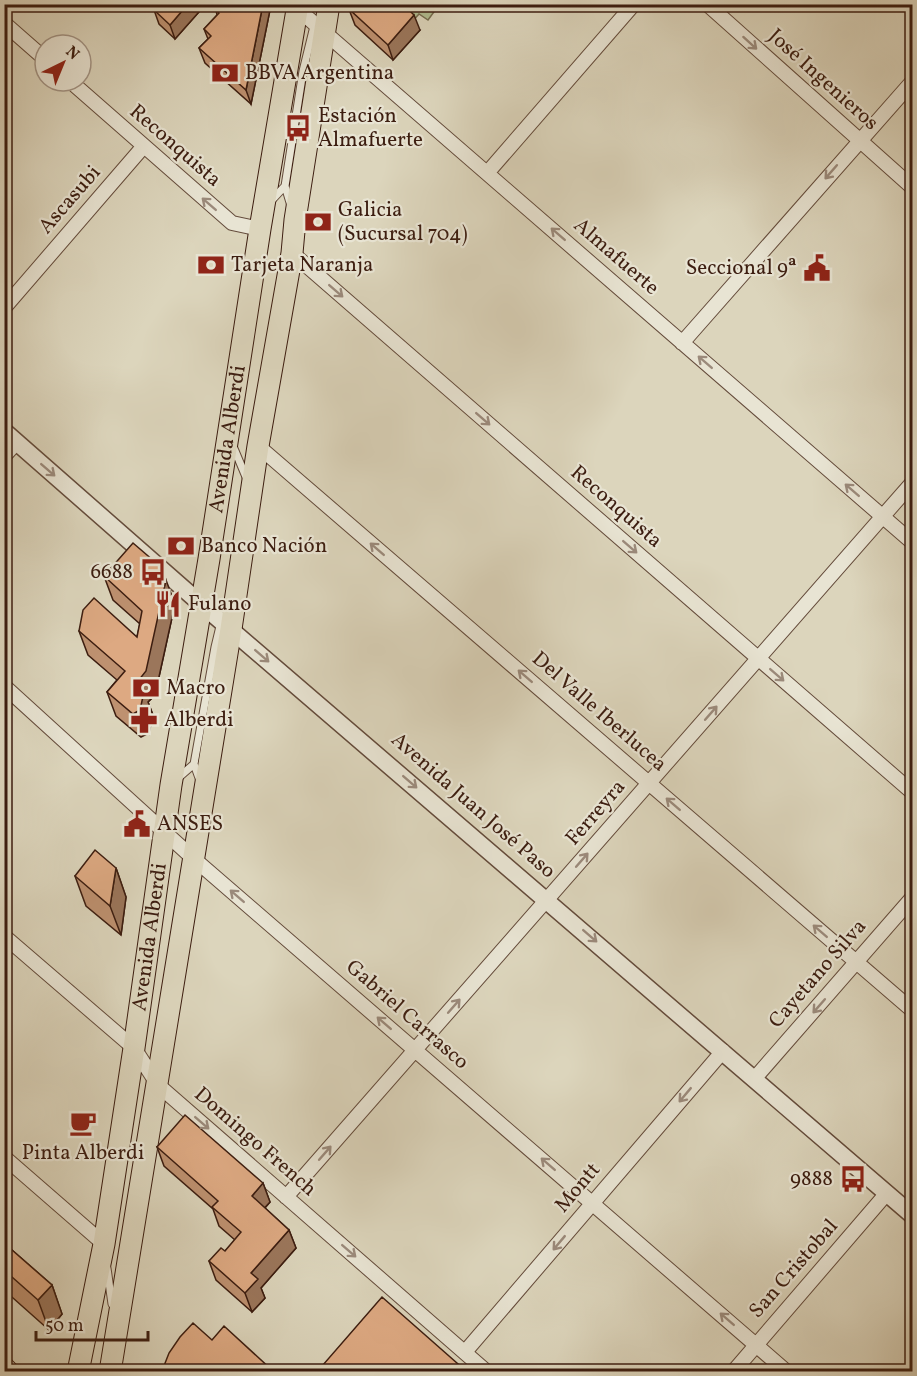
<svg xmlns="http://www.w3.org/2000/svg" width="917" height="1376" font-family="Vollkorn,serif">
  <rect width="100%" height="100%" fill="#dcd5bc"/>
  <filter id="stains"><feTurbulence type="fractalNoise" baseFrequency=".00333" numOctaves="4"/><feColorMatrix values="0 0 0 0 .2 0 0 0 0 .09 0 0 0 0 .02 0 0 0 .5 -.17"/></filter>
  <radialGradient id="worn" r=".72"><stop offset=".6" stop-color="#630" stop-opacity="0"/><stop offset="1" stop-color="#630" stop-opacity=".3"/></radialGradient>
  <path fill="#b0bd91" stroke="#766d50" stroke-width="1.5" d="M382 5H439L428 20 419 14 411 23Z"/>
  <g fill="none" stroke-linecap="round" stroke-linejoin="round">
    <defs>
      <path id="service" d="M270 202 285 186
        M291 206 285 186 303 71 315 22
        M233 446 246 477
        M178 778 194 764
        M199 778 194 764 215 647 221 622
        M107 1268 112 1304"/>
      <path id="minor" d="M707 4 912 187
        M293 5 912 542
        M4 23 45 59
        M70 81 232 223 260 229
        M488 172 634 4
        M292 253 912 792
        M4 308 143 147
        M682 343 912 82
        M258 446 912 1010
        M4 456 17 442
        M4 686 193 858 787 1372
        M4 936 134 1048 158 1085 487 1372
        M755 1078 912 898
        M4 1157 104 1244
        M286 1197 912 483
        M465 1352 723 1051
        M733 1372 887 1193"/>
      <path id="tertiary" d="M4 431 201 604 912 1215"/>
      <path id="secondary" d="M4 1367 9 1372"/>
      <g id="primary">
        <path id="s1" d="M78 1372 104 1244 134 1048 171 785 209 559 260 229 298 4"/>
        <path d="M110 1372 231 629 258 446 292 253 295 220 329 4"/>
      </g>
    </defs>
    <use href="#service" stroke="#644b3b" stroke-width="9"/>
    <use href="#minor" stroke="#644b3b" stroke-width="16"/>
    <use href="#tertiary" stroke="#644b3b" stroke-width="19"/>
    <use href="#secondary" stroke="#3c1d10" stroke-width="22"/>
    <use href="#primary" stroke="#3c1d10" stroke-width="23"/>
    <use href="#service" stroke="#e8e4d3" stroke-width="7"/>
    <use href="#minor" stroke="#e8e4d3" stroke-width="14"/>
    <use href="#tertiary" stroke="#e8e4d3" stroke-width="16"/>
    <use href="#secondary" stroke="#e8e4d3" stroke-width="20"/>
    <use href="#primary" stroke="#dcd5bc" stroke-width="21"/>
  </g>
  <path fill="#be9170" stroke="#3c1d10" stroke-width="1.5" d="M159 4H206L175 39 159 24 154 10Z
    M221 4H269L270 10 251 104 205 63 199 48 208 39 204 29 217 15 216 10Z
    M347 4 420 30 393 60 355 25Z
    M104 576 175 604 155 695 148 702 153 715 149 733 141 737 116 716 107 692 117 680 88 655 79 631 137 637 140 624 113 600Z
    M116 868 126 897 121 935 86 906 75 876Z
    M157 1147 263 1183 270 1202 265 1208 289 1230 296 1248 261 1288 265 1298 252 1312 216 1280 209 1261 225 1251 235 1240 219 1226 213 1209 164 1166Z
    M4 1243 52 1285 62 1314 49 1330 4 1290Z"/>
  <path fill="#9b765b" stroke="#3c1d10" stroke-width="1.5" d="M188 4H206L175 39 170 25Z
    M263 4H269L270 10 251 104 246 90Z
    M414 15 420 30 393 60 388 45Z
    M166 580 175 604 155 695 148 702 153 715 149 733 140 710 138 681Z
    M116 868 126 897 121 935 110 906Z
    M263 1183 270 1202 258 1215 252 1196Z
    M289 1230 296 1248 261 1288 265 1298 252 1312 245 1293 251 1273Z
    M52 1285 62 1314 49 1330 38 1300Z"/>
  <path fill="#dda982" stroke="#3c1d10" stroke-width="1.5" d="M159 4H188L170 25 154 10Z
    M221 4H263L246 90 199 48 211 36 204 29 219 13 216 10Z
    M347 4H403L414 15 388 45 349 9Z
    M133 543 162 568 166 580 146 671 138 681 144 692 140 710 133 714 107 692 125 671 79 631 83 610 94 598 137 637 142 611 104 576Z
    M95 850 116 868 110 906 75 876Z
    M185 1115 263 1183 252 1196 289 1230 251 1273 258 1279 245 1293 209 1261 221 1248 225 1251 241 1232 212 1207 218 1201 157 1147Z
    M4 1243 52 1285 38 1300 4 1270Z
    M382 1297 466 1371H329L322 1366Z
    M193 1323 212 1340 224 1326 273 1371H162L169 1353 180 1337Z"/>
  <defs><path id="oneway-shaft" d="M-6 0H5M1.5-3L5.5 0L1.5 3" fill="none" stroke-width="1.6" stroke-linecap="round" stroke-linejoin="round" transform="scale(1.5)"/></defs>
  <g stroke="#9b8a7b">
    <use href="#oneway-shaft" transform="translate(750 43) rotate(42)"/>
    <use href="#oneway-shaft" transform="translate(831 172) rotate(131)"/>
    <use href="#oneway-shaft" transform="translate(209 204) rotate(-139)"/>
    <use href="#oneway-shaft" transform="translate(558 234) rotate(-139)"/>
    <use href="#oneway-shaft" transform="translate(336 291) rotate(41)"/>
    <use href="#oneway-shaft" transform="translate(705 362) rotate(-139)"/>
    <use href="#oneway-shaft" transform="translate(483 419) rotate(41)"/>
    <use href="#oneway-shaft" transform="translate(48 470) rotate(41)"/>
    <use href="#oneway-shaft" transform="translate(852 490) rotate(-139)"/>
    <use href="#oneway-shaft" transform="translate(630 547) rotate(41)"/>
    <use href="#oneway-shaft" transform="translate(377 549) rotate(-139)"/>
    <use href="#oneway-shaft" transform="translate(262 656) rotate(41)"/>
    <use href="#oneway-shaft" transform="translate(777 675) rotate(41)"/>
    <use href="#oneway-shaft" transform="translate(525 676) rotate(-139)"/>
    <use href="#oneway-shaft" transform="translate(711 713) rotate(-49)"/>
    <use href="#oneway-shaft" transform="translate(410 782) rotate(41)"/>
    <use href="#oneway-shaft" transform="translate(673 804) rotate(-139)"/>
    <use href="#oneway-shaft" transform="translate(582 860) rotate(-49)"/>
    <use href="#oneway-shaft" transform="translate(237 896) rotate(-139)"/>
    <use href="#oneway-shaft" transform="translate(820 931) rotate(-139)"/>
    <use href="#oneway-shaft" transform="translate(590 936) rotate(41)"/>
    <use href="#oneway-shaft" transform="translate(454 1006) rotate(-49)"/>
    <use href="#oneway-shaft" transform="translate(819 1006) rotate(131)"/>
    <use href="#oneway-shaft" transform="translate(384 1023) rotate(-139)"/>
    <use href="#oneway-shaft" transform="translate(685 1095) rotate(130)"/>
    <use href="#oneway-shaft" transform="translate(202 1123) rotate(41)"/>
    <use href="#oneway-shaft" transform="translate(325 1153) rotate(-49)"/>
    <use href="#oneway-shaft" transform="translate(548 1164) rotate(-139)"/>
    <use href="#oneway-shaft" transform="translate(559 1243) rotate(130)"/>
    <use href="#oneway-shaft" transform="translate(349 1251) rotate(41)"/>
    <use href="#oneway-shaft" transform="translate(727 1319) rotate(-139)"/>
  </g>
  <defs>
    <symbol id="bank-bare" viewBox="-9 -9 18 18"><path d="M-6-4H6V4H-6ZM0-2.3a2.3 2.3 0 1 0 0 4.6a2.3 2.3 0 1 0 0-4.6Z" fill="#8f2418" stroke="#e8e4d3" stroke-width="2.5" paint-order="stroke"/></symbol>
    <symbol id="bus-bare" viewBox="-9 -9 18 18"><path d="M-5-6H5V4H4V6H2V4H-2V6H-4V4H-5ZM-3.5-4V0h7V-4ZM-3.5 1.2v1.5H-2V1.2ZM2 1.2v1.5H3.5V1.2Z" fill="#8f2418" stroke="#e8e4d3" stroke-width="2.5" paint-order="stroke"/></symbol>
    <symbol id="civic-bare" viewBox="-9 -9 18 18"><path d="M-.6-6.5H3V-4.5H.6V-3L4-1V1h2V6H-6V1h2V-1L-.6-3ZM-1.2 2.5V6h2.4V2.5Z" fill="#8f2418" stroke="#e8e4d3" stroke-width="2.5" paint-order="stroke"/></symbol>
    <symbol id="restaurant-bare" viewBox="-9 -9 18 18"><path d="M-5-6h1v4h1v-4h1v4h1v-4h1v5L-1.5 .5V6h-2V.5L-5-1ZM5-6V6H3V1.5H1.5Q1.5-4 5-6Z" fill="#8f2418" stroke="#e8e4d3" stroke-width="2.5" paint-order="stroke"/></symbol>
    <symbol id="pharmacy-bare" viewBox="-9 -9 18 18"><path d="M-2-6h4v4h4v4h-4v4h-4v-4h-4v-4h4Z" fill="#8f2418" stroke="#e8e4d3" stroke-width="2.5" paint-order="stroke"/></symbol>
    <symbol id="cafe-bare" viewBox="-9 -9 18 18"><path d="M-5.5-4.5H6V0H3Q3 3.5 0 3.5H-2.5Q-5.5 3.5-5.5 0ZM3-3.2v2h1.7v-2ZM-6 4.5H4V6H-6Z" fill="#8f2418" stroke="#e8e4d3" stroke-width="2.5" paint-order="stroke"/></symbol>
  </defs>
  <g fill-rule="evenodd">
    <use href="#bank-bare" x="206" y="54" width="38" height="38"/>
    <use href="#bus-bare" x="279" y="109" width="38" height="38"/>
    <use href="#bank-bare" x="299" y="203" width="38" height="38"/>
    <use href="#bank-bare" x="192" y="246" width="38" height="38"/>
    <use href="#civic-bare" x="798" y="249" width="38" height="38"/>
    <use href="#bank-bare" x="162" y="527" width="38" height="38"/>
    <use href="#bus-bare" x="134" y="553" width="38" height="38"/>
    <use href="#restaurant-bare" x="149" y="585" width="38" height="38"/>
    <use href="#bank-bare" x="127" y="669" width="38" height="38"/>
    <use href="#pharmacy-bare" x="125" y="701" width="38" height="38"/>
    <use href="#civic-bare" x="118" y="805" width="38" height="38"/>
    <use href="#cafe-bare" x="64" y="1104" width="38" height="38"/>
    <use href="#bus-bare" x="834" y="1160" width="38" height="38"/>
  </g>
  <g text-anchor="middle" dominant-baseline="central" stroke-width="4.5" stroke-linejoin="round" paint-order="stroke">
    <g font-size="21" fill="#3c1d10" stroke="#e8e4d3" text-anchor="start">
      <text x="245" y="73">BBVA Argentina</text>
      <text x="318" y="116">Estación<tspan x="318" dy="24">Almafuerte</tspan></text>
      <text x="338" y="210">Galicia<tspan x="338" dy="24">(Sucursal 704)</tspan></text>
      <text x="231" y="265">Tarjeta Naranja</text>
      <text x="797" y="268" text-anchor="end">Seccional 9ª</text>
      <text x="201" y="546">Banco Nación</text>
      <text x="133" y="572" text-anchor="end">6688</text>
      <text x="188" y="604">Fulano</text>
      <text x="166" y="688">Macro</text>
      <text x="164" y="720">Alberdi</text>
      <text x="157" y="824">ANSES</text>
      <text x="83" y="1153" text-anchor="middle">Pinta Alberdi</text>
      <text x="833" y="1179" text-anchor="end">9888</text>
    </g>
    <g font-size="21" fill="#3c1d10" stroke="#e8e4d3">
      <text transform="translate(823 80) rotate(42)">José Ingenieros</text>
      <text transform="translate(175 146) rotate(41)">Reconquista</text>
      <text transform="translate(70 200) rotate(-49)">Ascasubi</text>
      <text transform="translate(616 257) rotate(41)">Almafuerte</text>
      <text stroke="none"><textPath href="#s1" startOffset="945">Avenida Alberdi</textPath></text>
      <text transform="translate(616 507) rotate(41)">Reconquista</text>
      <text transform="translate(599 712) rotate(41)">Del Valle Iberlucea</text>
      <text transform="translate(473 806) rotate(41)">Avenida Juan José Paso</text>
      <text transform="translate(596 813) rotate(-49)">Ferreyra</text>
      <text stroke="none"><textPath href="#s1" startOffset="441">Avenida Alberdi</textPath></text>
      <text transform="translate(818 974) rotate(-49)">Cayetano Silva</text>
      <text transform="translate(407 1015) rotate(41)">Gabriel Carrasco</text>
      <text transform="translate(255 1142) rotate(41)">Domingo French</text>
      <text transform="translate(578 1188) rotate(-50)">Montt</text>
      <text transform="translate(794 1269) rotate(-49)">San Cristobal</text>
    </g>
  </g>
  <rect width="917" height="1376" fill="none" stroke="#dcd5bc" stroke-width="24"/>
  <rect x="6" y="6" width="905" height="1364" fill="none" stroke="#3c1d10" stroke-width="3"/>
  <rect x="12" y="12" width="893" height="1352" fill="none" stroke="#3c1d10" stroke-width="1.5"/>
  <g transform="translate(63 63) rotate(43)"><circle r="28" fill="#e8e4d3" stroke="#a39485" stroke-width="1.5"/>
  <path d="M0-4.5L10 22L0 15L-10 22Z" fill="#8f2418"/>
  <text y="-9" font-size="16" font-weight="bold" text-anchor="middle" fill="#3c1d10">N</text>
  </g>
  <path d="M36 1331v9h112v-9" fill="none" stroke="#3c1d10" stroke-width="3"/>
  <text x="45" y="1331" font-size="18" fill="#3c1d10" stroke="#e8e4d3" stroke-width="4.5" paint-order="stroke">50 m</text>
  <rect width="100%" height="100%" filter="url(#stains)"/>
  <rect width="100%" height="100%" fill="url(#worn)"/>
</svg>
